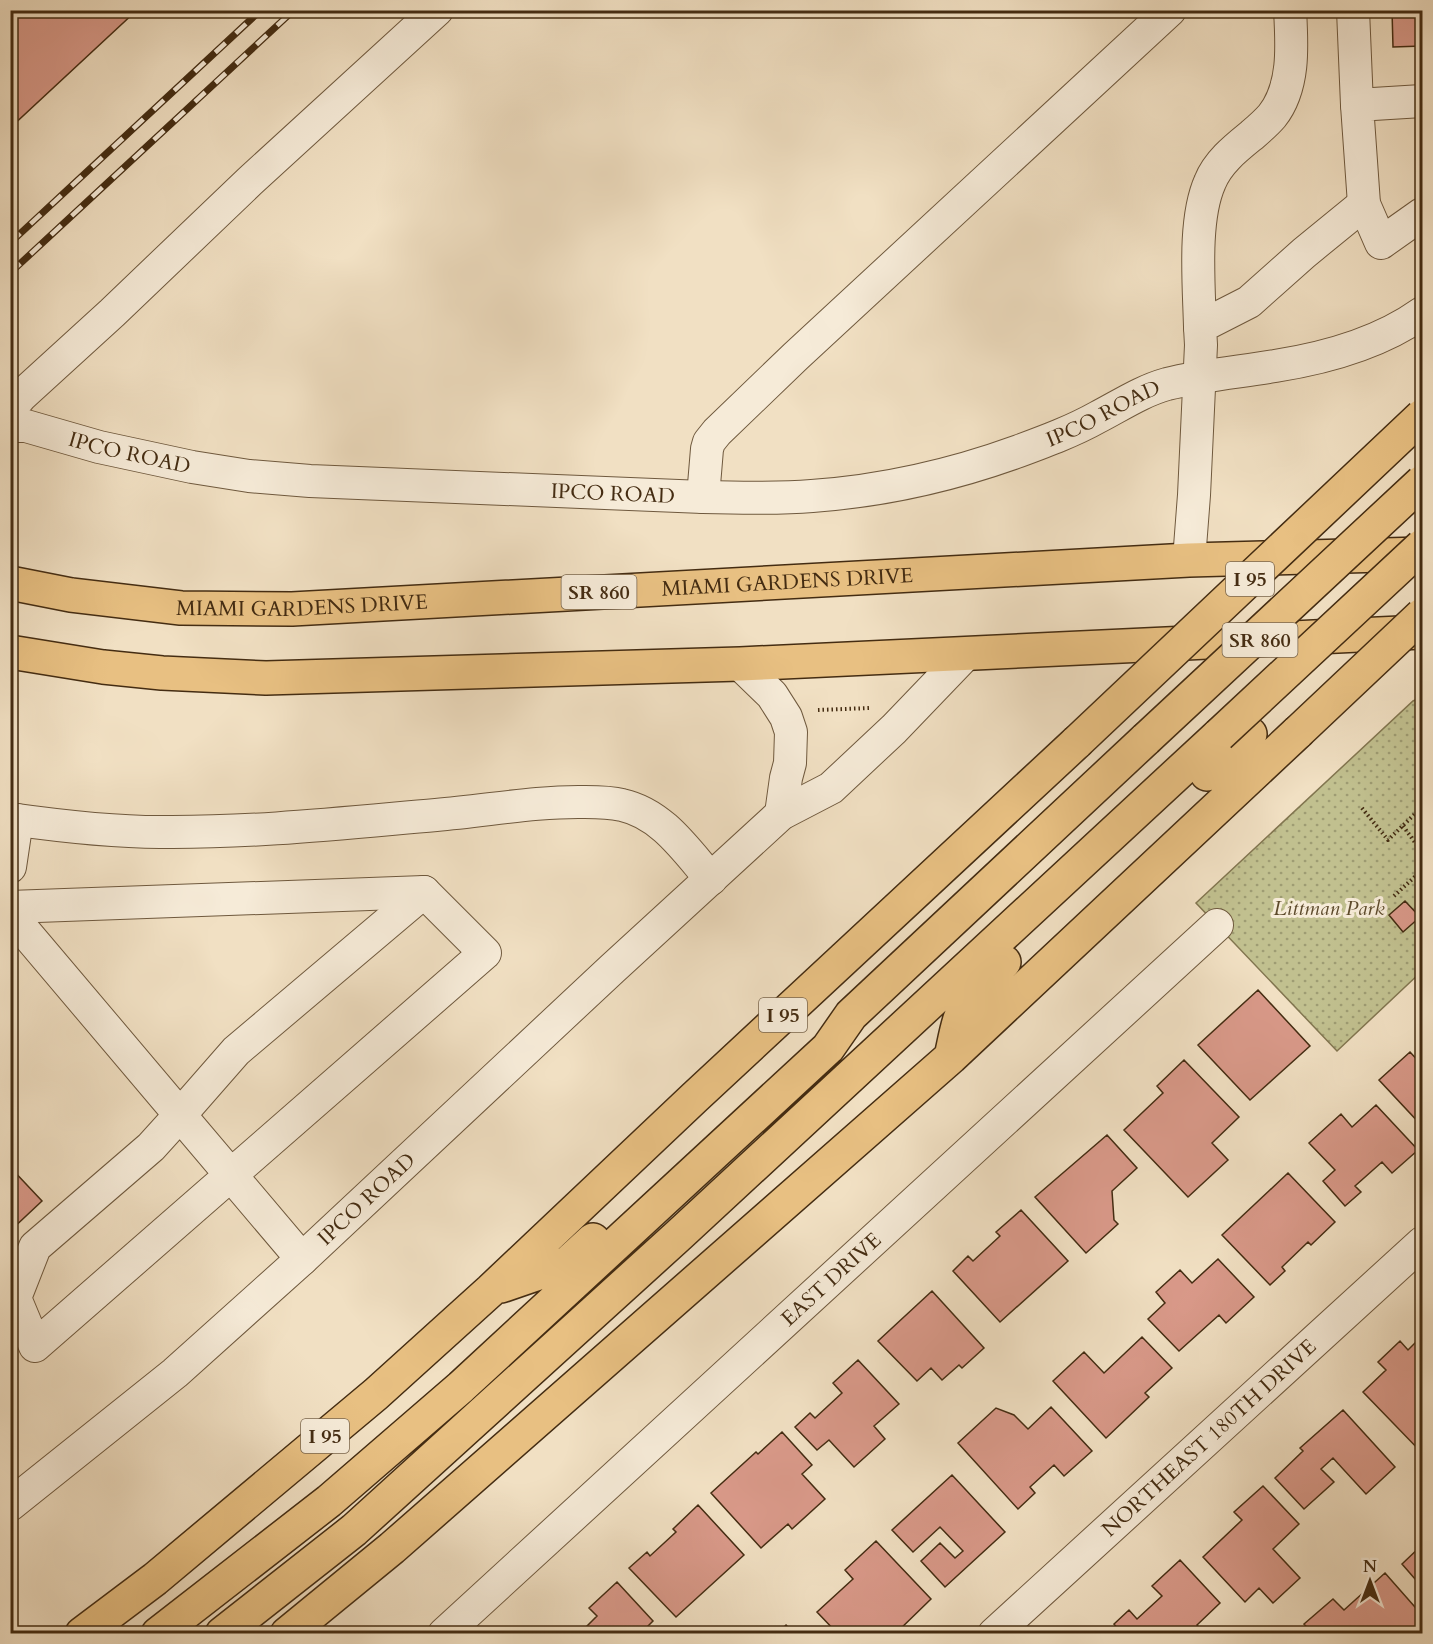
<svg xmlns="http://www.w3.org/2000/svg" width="1433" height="1644" font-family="Cardo,serif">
  <defs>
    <pattern id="grass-dots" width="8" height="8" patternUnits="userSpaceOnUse" patternTransform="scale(1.5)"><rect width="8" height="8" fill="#c1c08f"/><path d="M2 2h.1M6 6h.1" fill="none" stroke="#9e9c73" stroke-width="1.8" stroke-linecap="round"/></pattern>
  </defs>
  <rect width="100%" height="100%" fill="#f1e0c3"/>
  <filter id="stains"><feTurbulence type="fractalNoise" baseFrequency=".00333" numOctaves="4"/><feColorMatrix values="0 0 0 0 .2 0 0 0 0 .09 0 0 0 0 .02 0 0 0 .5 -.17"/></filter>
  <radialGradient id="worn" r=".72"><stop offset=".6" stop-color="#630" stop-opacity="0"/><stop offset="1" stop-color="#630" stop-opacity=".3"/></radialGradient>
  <path fill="url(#grass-dots)" stroke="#827650" stroke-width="1.5" d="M1422 697V971L1337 1051 1196 903 1413 701Z"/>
  <path fill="#d99989" stroke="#442c12" stroke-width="1.5" d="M10 10H137L10 128Z
    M1392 10H1422V46L1393 47Z
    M1405 901 1420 917 1403 932 1389 915Z
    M1258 990 1310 1046 1250 1100 1198 1045Z
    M1410 1052 1422 1065V1126L1379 1080Z
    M1184 1060 1239 1117 1212 1143 1228 1160 1188 1197 1124 1130 1163 1093 1157 1086Z
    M1376 1105 1418 1150 1392 1173 1382 1162 1355 1186 1361 1192 1345 1206 1323 1181 1335 1170 1309 1143 1341 1114 1352 1127Z
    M1107 1135 1137 1168 1112 1191 1114 1220 1118 1224 1086 1253 1035 1197Z
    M10 1167 42 1201 10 1231Z
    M1288 1173 1335 1222 1311 1245 1308 1242 1282 1267 1285 1271 1270 1285 1222 1235Z
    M1021 1210 1068 1261 1000 1322 953 1271 968 1256 973 1261 1000 1236 996 1232Z
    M1218 1259 1254 1297 1226 1323 1219 1315 1179 1351 1148 1319 1165 1303 1156 1292 1180 1270 1192 1283Z
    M932 1291 984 1348 962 1368 959 1365 942 1380 931 1368 917 1381 878 1341Z
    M1422 1336V1453L1363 1392 1386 1370 1378 1362 1400 1341 1408 1350Z
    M1142 1337 1172 1368 1145 1393 1149 1397 1106 1438 1053 1381 1084 1352 1104 1373Z
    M858 1360 899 1404 874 1426 885 1439 854 1467 829 1440 817 1450 795 1427 810 1413 815 1418 842 1393 833 1383Z
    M1051 1407 1092 1451 1064 1476 1054 1465 1030 1487 1035 1493 1018 1509 958 1443 996 1408 1014 1415 1028 1429Z
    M1343 1410 1395 1467 1366 1494 1333 1458 1321 1469 1334 1482 1304 1509 1275 1478 1303 1451 1300 1448Z
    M782 1432 812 1465 802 1474 825 1499 792 1529 788 1524 761 1548 711 1493 756 1452 758 1454Z
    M952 1475 1005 1532 945 1587 921 1561 940 1543 955 1558 963 1551 940 1527 913 1552 892 1530Z
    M1263 1486 1299 1524 1273 1549 1300 1578 1273 1603 1259 1588 1245 1602 1203 1557 1242 1520 1234 1512Z
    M698 1505 744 1555 676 1617 629 1568 647 1552 650 1556 676 1532 673 1529Z
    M876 1541 931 1599 895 1634H838L817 1612 853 1579 845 1570Z
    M1422 1545V1587L1402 1564Z
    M1180 1560 1220 1603 1197 1625 1205 1634H1122L1114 1624 1129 1610 1137 1619 1162 1596 1152 1586Z
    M1385 1573 1422 1615V1634H1313L1304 1624 1333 1599 1344 1610Z
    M617 1582 653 1621 640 1634H579L597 1616 589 1608Z
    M786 1625 794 1634H777Z"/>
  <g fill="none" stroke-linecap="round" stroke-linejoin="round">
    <defs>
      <g id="minor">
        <path d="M1353 10 1357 105"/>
        <path d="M1422 101 1357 105 1364 204 1381 243 1422 214"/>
        <path d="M1200 327C1199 285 1193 220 1210 182 1218 162 1236 148 1252 135 1259 129 1266 123 1272 116 1295 87 1292 45 1290 10"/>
        <path d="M10 409 21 396 112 313 250 181 437 10"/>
        <path id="s1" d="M10 426H26L99 447 192 467 249 476 310 481 703 497C739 498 776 499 812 496 882 491 953 475 1019 451 1046 441 1073 431 1098 417 1121 405 1142 391 1167 384 1203 375 1239 372 1275 366 1326 358 1380 343 1422 313"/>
        <path d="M703 497 707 449 709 442 717 432 796 356 1170 10"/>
        <path d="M1189 560 1194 495 1201 345 1200 327 1249 302 1304 253 1364 204"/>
        <path d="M740 664 772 695 786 717 791 732 790 763 786 778 781 814"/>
        <path d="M10 819C60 826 110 832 160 832 252 833 344 823 436 815 486 811 536 801 585 802 597 802 610 802 622 805 662 814 685 849 711 879"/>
        <path d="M10 867 17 820"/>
        <path d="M10 907 424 892 485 953 35 1346 15 1298 35 1247 151 1147 180 1115 302 1259"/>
        <path d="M10 914 180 1115 236 1051 424 892"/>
        <path id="s2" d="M10 1505 175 1373 302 1259 612 969 781 814 831 788 894 729 966 654"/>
        <path id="s3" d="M444 1634 1217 925"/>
        <path id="s4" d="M994 1634 1422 1243"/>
      </g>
      <g id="major">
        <path id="s5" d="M10 583 71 595 181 608 292 609 1189 560 1422 554"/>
        <path d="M10 652 103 667 162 673 266 678 740 664 1422 632"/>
      </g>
      <path id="highway" d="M1207 774 1250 734
        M951 1057C954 1044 956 1031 960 1019 968 995 987 979 1004 962
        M501 1286 568 1263 593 1240
        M82 1634 155 1579 376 1394 491 1290 694 1098 1077 742
        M158 1634 329 1501 461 1387 828 1048 851 1015 1146 739
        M222 1634 354 1530 679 1235 1219 735
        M287 1634 392 1548 951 1057 1298 732"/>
    </defs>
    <use href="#minor" stroke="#6f593e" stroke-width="34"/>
    <use href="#major" stroke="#442c12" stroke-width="36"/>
    <use href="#highway" stroke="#442c12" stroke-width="36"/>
    <path stroke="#442c12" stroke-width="4" stroke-dasharray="1.5 3" stroke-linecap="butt" d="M818 710 870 708
      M1362 808 1388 840 1422 807
      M1403 826 1422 852
      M1394 896 1422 870"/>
    <use href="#minor" stroke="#f6ebd8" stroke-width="32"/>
    <use href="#major" stroke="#e8c082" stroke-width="33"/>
    <use href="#highway" stroke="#e8c082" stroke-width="33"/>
    <defs>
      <path id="rail" d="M10 243 261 10
        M10 273 294 10"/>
    </defs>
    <use href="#rail" stroke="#442c12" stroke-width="7"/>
    <use href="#rail" stroke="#f6ebd8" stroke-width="4.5" stroke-dasharray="14" stroke-linecap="butt"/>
    <defs>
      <path id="highway-bridge" d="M1298 732 1422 615
        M1219 735 1422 546
        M1146 739 1422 482
        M1077 742 1422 416"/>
    </defs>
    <use href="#highway-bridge" stroke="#442c12" stroke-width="36" stroke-linecap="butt"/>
    <use href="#highway-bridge" stroke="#e8c082" stroke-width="33"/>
  </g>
  <g text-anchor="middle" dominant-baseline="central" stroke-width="6" stroke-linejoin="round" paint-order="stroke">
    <g fill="#f6ebd8" stroke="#79654d" stroke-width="1.5">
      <rect x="1226" y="562" width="48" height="34" rx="4.5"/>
      <rect x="561.5" y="575" width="75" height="34" rx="4.5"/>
      <rect x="1222.5" y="623" width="75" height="34" rx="4.5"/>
      <rect x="759" y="998" width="48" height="34" rx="4.5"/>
      <rect x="301" y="1419" width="48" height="34" rx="4.5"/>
    </g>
    <g font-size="20" font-weight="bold" fill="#442c12">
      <text x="1250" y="579">I 95</text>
      <text x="599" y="592">SR 860</text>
      <text x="1260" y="640">SR 860</text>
      <text x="783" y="1015">I 95</text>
      <text x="325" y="1436">I 95</text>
    </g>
    <g font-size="21" fill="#442c12" stroke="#f6ebd8">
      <text stroke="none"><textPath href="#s1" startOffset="1113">IPCO ROAD</textPath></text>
      <text stroke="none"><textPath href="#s1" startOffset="123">IPCO ROAD</textPath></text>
      <text stroke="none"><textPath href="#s1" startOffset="609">IPCO ROAD</textPath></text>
      <text stroke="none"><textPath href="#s5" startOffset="780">MIAMI GARDENS DRIVE</textPath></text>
      <text stroke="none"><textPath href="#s5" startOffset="294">MIAMI GARDENS DRIVE</textPath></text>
      <text stroke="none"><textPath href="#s2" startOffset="470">IPCO ROAD</textPath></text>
      <text stroke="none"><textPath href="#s3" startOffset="525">EAST DRIVE</textPath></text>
      <text stroke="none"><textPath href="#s4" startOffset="291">NORTHEAST 180TH DRIVE</textPath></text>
    </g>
    <g font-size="21" font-style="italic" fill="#5d4a2b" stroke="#f6ebd8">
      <text x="1329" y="908">Littman Park</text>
    </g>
  </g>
  <rect width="1433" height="1644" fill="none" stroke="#f1e0c3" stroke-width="36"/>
  <rect x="12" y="12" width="1409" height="1620" fill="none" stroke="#442c12" stroke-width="3"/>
  <rect x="18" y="18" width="1397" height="1608" fill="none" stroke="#442c12" stroke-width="1.5"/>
  <g transform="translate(1370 1581)" stroke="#f6ebd8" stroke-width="4.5" paint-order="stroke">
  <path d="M0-4.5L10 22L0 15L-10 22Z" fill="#442c12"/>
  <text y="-9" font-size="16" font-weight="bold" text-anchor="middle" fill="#442c12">N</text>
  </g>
  <rect width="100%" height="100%" filter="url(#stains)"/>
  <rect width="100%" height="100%" fill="url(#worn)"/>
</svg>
